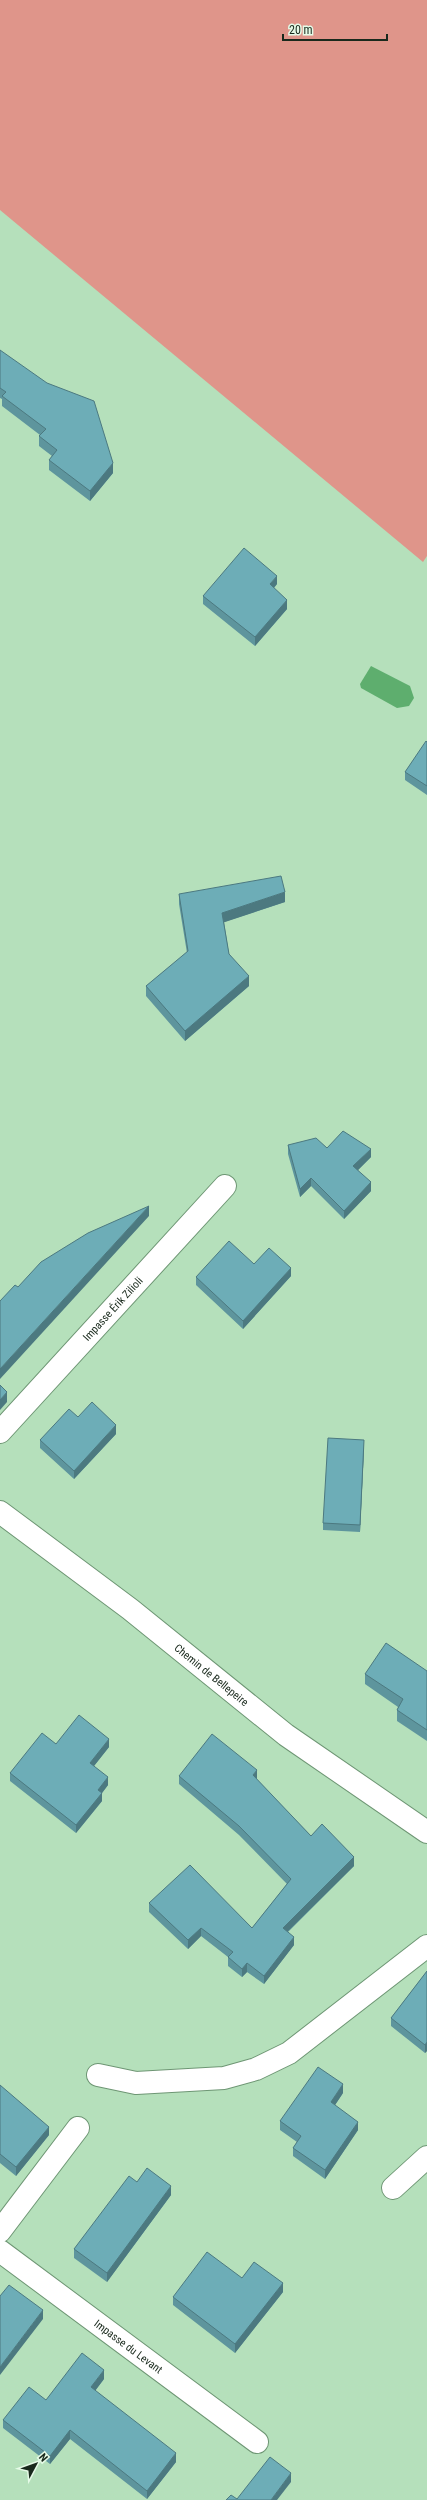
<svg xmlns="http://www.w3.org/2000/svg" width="427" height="2500" font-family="'Roboto Condensed',sans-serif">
  <rect width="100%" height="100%" fill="#b5e0bb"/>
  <path fill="#df958a" d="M0 0H427V556L423 562 0 210Z"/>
  <path fill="#5eae6e" d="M371 666 410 686 414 698 409 706 397 708 361 688 360 684Z"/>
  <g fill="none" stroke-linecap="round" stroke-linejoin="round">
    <defs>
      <g id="minor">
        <path id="s1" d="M0 1432 225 1186"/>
        <path id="s2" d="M0 1512 130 1609 286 1735 427 1832"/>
        <path d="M98 2075 136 2083 224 2078 256 2069 289 2053 427 1946"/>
        <path d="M393 2188 427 2157"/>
        <path d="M0 2231 78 2128"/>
        <path id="s3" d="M0 2251 257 2442"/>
      </g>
    </defs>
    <use href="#minor" stroke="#6e9674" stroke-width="24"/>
    <use href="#minor" stroke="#fff" stroke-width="22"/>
  </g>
  <path fill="#5e959d" d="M0 350 113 473 90 501 49 470V460L52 456 39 446V436L40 435 2 406V399L0 398Z
    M277 584 274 588 287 609 255 646 203 604V596Z
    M427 742V795L405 780V772Z
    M179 894 285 902 224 922 229 954 249 986 185 1041 146 996V986L187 953 179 904Z
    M288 1145 327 1148 371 1157 358 1170 371 1191 344 1219 311 1186 300 1197 288 1154Z
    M254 1264 291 1276 243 1329 196 1285V1277Z
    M116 1434 74 1479 40 1448V1440Z
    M364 1448 360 1532 323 1530V1523Z
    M427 1671V1741L397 1721V1710L398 1707 365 1684V1674Z
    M56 1744 109 1747 94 1766 108 1785 102 1793V1801L76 1833 10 1781V1773Z
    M179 1776 257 1779H256L311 1836 354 1866 288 1932 294 1945 264 1984 247 1972 242 1977 228 1966V1957L201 1936 188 1949 149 1912V1903L252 1928 287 1884 239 1835 179 1784Z
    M427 1971V2051L425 2053 391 2026V2018Z
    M0 2085 49 2135 16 2176 0 2163Z
    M343 2093 335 2105 358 2130 325 2179 293 2156V2148L297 2142 280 2130V2121Z
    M137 2182 171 2195 107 2282 74 2258V2249Z
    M242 2278 283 2292 235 2353 173 2305V2297Z
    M104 2379 95 2391 176 2462 147 2499 70 2439 50 2464 3 2428V2420L46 2400Z"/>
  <path fill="#4c7980" d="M113 463V473L90 501V491Z
    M277 576V584L270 592V584Z
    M287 600V609L255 646V637Z
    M285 892V902L222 923V913Z
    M249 976V986L185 1041V1031Z
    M371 1149V1157L353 1175V1166Z
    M311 1178V1186L300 1197V1189Z
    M371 1182V1191L344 1219V1211Z
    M149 1206V1216L0 1379V1369Z
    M291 1268V1276L243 1329V1321Z
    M7 1392V1402L0 1410V1400Z
    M116 1425V1434L74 1479V1471Z
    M364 1440V1448L360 1532V1525Z
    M109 1739V1747L90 1771V1763Z
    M257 1770V1779L253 1784V1775Z
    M108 1777V1785L102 1793V1801L76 1833V1825L98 1790Z
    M354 1857V1866L283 1936V1928Z
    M201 1928V1936L188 1949V1940Z
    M294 1937V1945L264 1984V1976Z
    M247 1963V1972L242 1977V1969Z
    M427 2042V2051L425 2053V2045Z
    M343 2084V2093L331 2111V2102Z
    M358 2122V2130L325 2179V2170Z
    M49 2127V2135L16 2176V2167Z
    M171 2186V2195L107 2282V2273Z
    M283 2283V2292L235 2353V2344Z
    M43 2310V2319L0 2375V2367Z
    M104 2370V2379L91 2396V2387Z
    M70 2430V2439L50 2464V2456Z
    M176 2453V2462L147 2499V2491Z
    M291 2473V2482L277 2500H271Z"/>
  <path fill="#6dadb7" stroke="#4c7980" d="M0 350 47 383 94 401 113 463 90 491 49 460 57 450 39 436 46 429 2 396 6 392 0 388Z
    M244 548 277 576 270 584 287 600 255 637 203 596Z
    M426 741 427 742V786L405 772Z
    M281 876 285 892 222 913 229 954 249 976 185 1031 146 986 188 951 179 894Z
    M343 1131 371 1149 353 1166 371 1182 344 1211 311 1178 300 1189 288 1145 316 1138 327 1148Z
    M149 1206 0 1369V1301L15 1285 18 1287 41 1262 88 1233Z
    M229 1241 254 1264 269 1248 291 1268 243 1321 196 1277Z
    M0 1385 7 1392 0 1400Z
    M92 1402 116 1425 74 1471 40 1440 69 1409 78 1417Z
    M328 1438 364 1440 360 1525 323 1523Z
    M386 1643 427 1671V1730L397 1710 403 1699 365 1674Z
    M79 1715 109 1739 90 1763 108 1777 98 1790 102 1793 76 1825 10 1773 42 1733 56 1744Z
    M212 1734 257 1770 253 1775 311 1836 322 1824 354 1857 283 1928 294 1937 264 1976 247 1963 242 1969 228 1957 233 1952 201 1928 188 1940 149 1903 190 1865 252 1928 291 1879 239 1826 179 1776Z
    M427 1971V2042L425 2045 391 2018Z
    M318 2067 343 2084 331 2102 358 2122 325 2170 293 2148 301 2136 280 2121Z
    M0 2085 49 2127 16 2167 0 2154Z
    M147 2168 171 2186 107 2273 74 2249 129 2176 137 2182Z
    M207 2252 242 2278 254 2262 283 2283 235 2344 173 2297Z
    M9 2285 43 2310 0 2367V2296Z
    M82 2353 104 2370 91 2387 176 2453 147 2491 70 2430 50 2456 3 2420 29 2387 46 2400Z
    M270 2457 291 2473 271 2500H226L231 2495 237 2499Z"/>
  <g text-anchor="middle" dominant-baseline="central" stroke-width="3" stroke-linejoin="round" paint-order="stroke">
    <g font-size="11" fill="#19291c" stroke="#e5fae7">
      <text stroke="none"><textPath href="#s1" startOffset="167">Impasse Érik Zilioli</textPath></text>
      <text stroke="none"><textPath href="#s2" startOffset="267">Chemin de Bellepeire</textPath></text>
      <text stroke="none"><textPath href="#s3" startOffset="160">Impasse du Levant</textPath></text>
    </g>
  </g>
  <g transform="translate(36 2464) rotate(49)" stroke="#e5fae7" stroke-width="3" paint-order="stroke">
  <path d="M0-3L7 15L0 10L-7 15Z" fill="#19291c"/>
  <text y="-6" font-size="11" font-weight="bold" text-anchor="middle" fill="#19291c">N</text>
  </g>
  <path d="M283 34v6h104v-6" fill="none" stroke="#19291c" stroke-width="2"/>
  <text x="289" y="34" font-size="12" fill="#19291c" stroke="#e5fae7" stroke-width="3" paint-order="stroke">20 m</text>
</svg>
